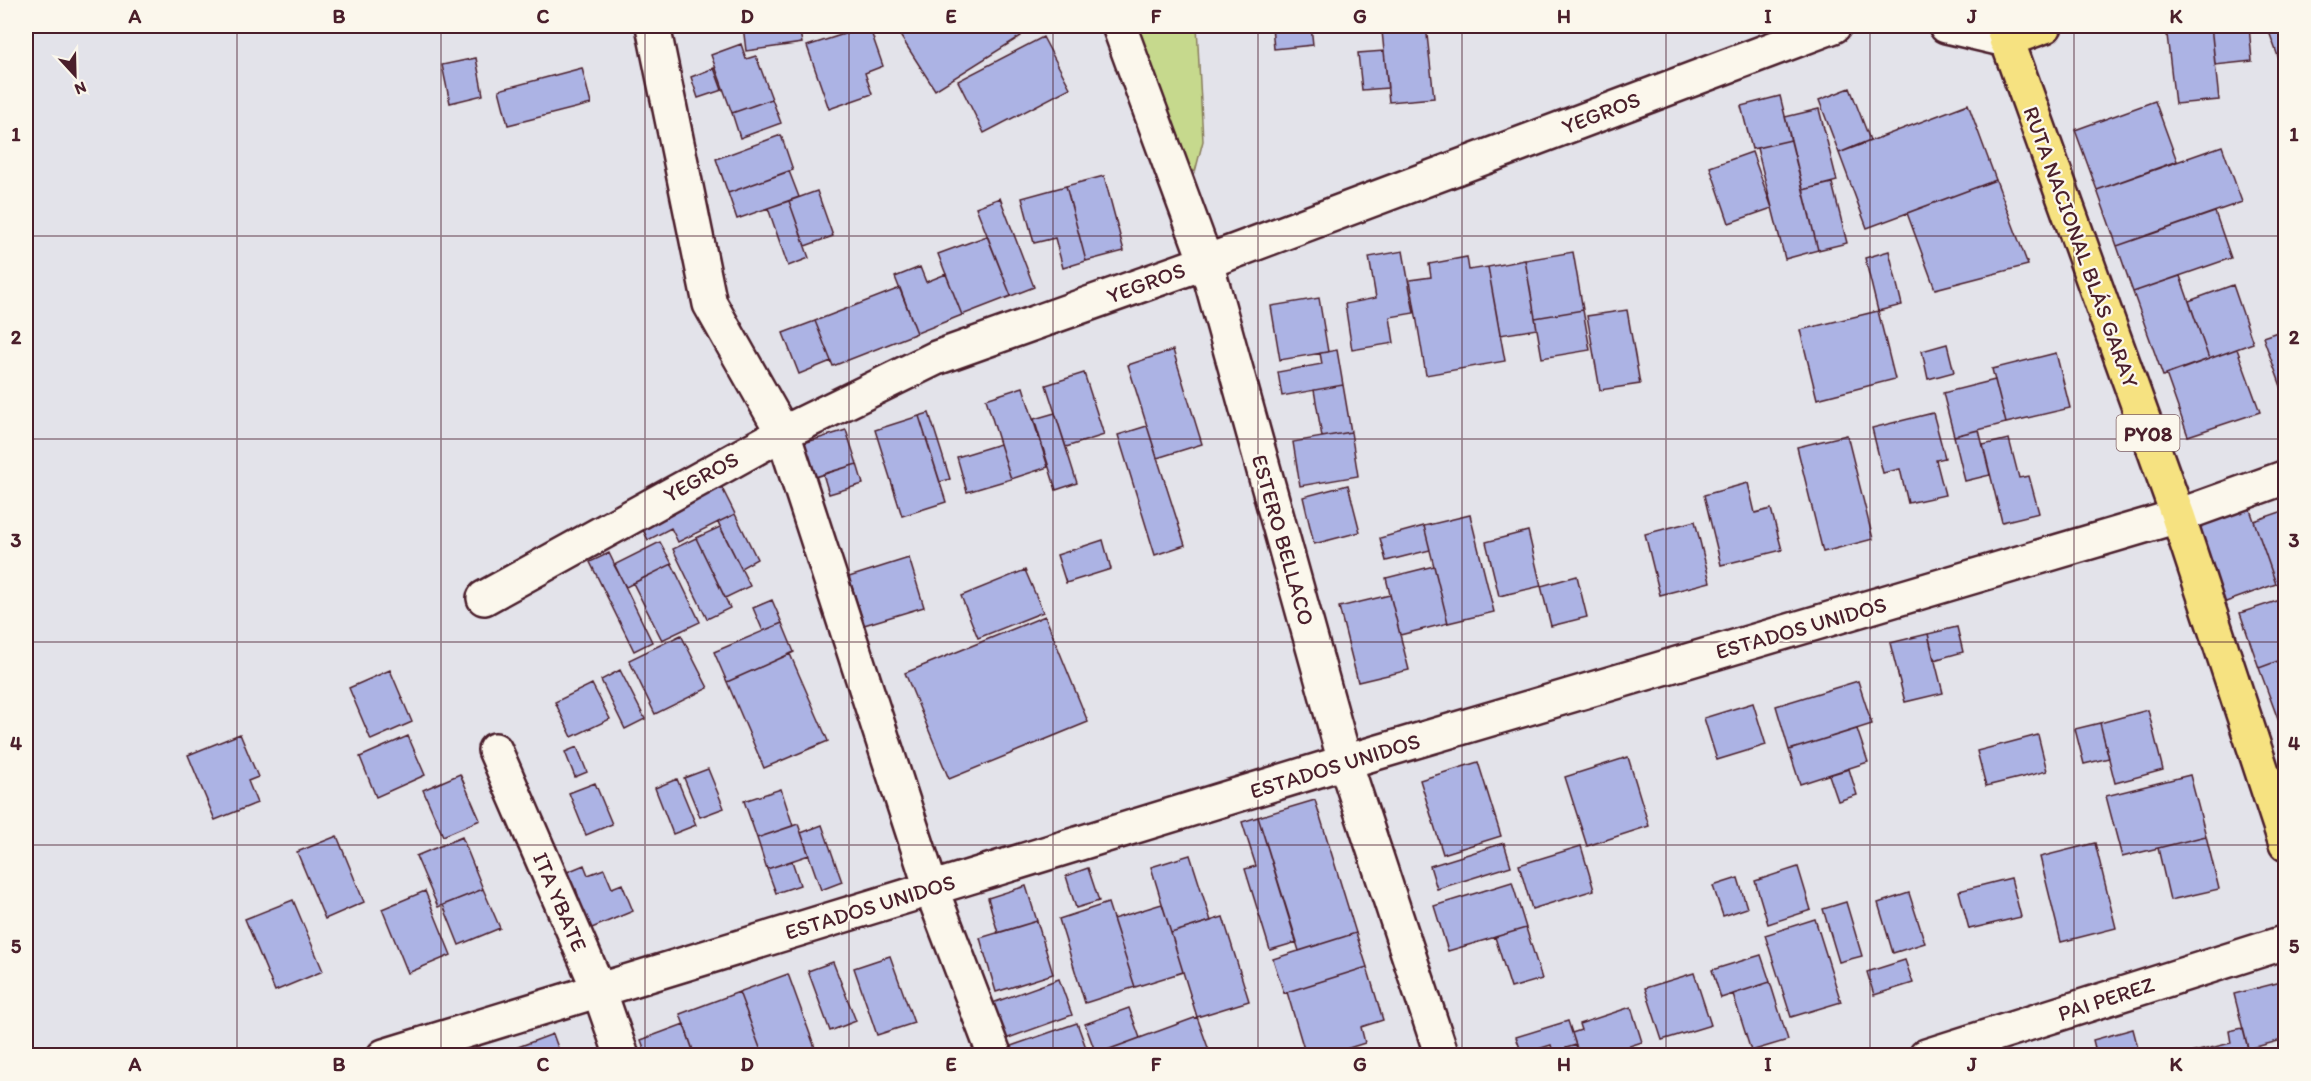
<svg xmlns="http://www.w3.org/2000/svg" width="2311" height="1081" font-family="Itim,sans-serif">
  <rect width="100%" height="100%" fill="#e3e3ea"/>
  <filter id="ink" filterUnits="userSpaceOnUse"><feTurbulence type="fractalNoise" baseFrequency=".0167" numOctaves="2"/><feDisplacementMap in="SourceGraphic" scale="12" xChannelSelector="R" yChannelSelector="G"/><feConvolveMatrix kernelMatrix="1 2 1 2 8 2 1 2 1" color-interpolation-filters="sRGB"/></filter>
  <g filter="url(#ink)">
    <path fill="#c6d98d" stroke="#887c5c" stroke-width="1.5" d="M1131 26H1197L1203 141 1195 172 1175 154Z"/>
    <path fill="#acb3e4" stroke="#4a1f2b" stroke-width="1.5" d="M743 26H799L802 43 746 51Z
      M869 26 883 66 865 73 872 94 829 109 807 46Z
      M902 26H1016L1021 36 935 90 896 29Z
      M1272 26H1311L1313 45 1274 49Z
      M1426 26 1434 98 1389 102 1382 31Z
      M2166 26H2211L2219 100 2175 104Z
      M2211 26H2249L2252 61 2215 65Z
      M2267 26H2286V72L2284 73Z
      M1043 37 1070 88 984 133 958 81Z
      M741 44 746 59 756 56 772 99 732 113 711 55Z
      M1384 51 1388 88 1362 90 1358 53Z
      M476 58 483 95 450 103 442 65Z
      M582 68 591 104 508 125 499 90Z
      M714 68 722 90 698 98 691 77Z
      M1850 88 1870 140 1839 153 1819 100Z
      M1780 96 1791 140 1752 149 1741 106Z
      M772 99 781 123 740 138 732 113Z
      M2155 101 2177 161 2097 190 2075 130Z
      M1968 104 1996 180 1867 228 1839 153Z
      M1819 109 1837 181 1803 190 1785 117Z
      M781 135 793 170 728 193 716 159Z
      M1791 140 1818 250 1785 259 1757 148Z
      M2222 146 2242 202 2117 246 2097 190Z
      M1752 152 1772 208 1729 223 1710 167Z
      M789 171 799 197 737 219 728 193Z
      M1104 176 1124 251 1086 261 1066 186Z
      M1996 180 2028 265 1935 289 1907 213Z
      M1832 183 1847 243 1818 250 1803 190Z
      M1066 186 1086 261 1063 268 1055 238 1034 243 1022 198Z
      M817 191 833 236 805 246 789 201Z
      M1000 198 1034 287 1011 296 976 207Z
      M789 201 809 258 788 266 768 208Z
      M2215 212 2231 258 2133 292 2117 246Z
      M987 236 1011 296 962 315 938 254Z
      M1403 251 1414 313 1390 317 1394 343 1352 350 1345 304 1376 298 1369 257Z
      M1889 251 1902 305 1878 311 1865 258Z
      M1573 252 1583 310 1535 318 1525 260Z
      M1467 257 1469 270 1488 267 1505 361 1426 375 1410 280 1431 277 1429 264Z
      M1525 260 1537 329 1500 335 1488 267Z
      M920 267 926 282 946 274 962 315 917 333 895 277Z
      M2180 276 2209 359 2163 376 2133 292Z
      M2233 285 2253 343 2209 359 2189 301Z
      M900 288 917 333 833 366 815 321Z
      M1319 298 1328 352 1280 360 1271 306Z
      M1583 310 1590 350 1542 358 1535 318Z
      M1627 310 1640 384 1600 390 1587 316Z
      M1878 311 1895 379 1817 399 1800 330Z
      M815 321 831 361 799 374 783 333Z
      M2286 329V400L2263 337Z
      M1947 344 1954 372 1928 379 1922 351Z
      M2237 349 2260 412 2188 436 2166 374Z
      M1173 350 1202 444 1157 458 1128 365Z
      M1337 350 1343 385 1282 396 1278 372 1322 364 1320 353Z
      M2056 353 2070 408 2006 423 1992 369Z
      M1084 373 1104 435 1066 447 1046 385Z
      M1995 380 2006 423 1954 436 1943 393Z
      M1343 385 1351 432 1322 437 1314 390Z
      M1023 387 1048 467 1011 479 986 399Z
      M929 413 950 479 940 482 919 416Z
      M1055 413 1077 483 1056 490 1034 419Z
      M1933 413 1945 458 1936 460 1945 495 1908 503 1900 469 1883 473 1872 428Z
      M919 416 946 502 902 516 875 430Z
      M1147 426 1185 545 1155 555 1118 435Z
      M846 430 857 464 815 477 804 443Z
      M1979 430 1990 475 1965 481 1954 436Z
      M1351 432 1358 476 1300 486 1293 442Z
      M1847 435 1873 539 1823 552 1797 447Z
      M2009 439 2019 478 2029 476 2039 513 2002 522 1983 445Z
      M1000 444 1011 479 967 492 957 457Z
      M857 464 863 484 829 494 823 474Z
      M716 476 735 514 678 542 671 528 648 540 636 515Z
      M1748 483 1755 513 1771 509 1782 550 1721 565 1704 495Z
      M1348 485 1360 532 1314 544 1303 497Z
      M2246 498 2276 584 2223 603 2193 516Z
      M2286 510V581L2276 584 2254 521Z
      M735 514 757 559 741 568 718 522Z
      M1470 515 1494 612 1448 623 1424 526Z
      M1695 521 1710 582 1660 595 1645 534Z
      M1424 526 1430 550 1386 561 1380 538Z
      M720 527 750 586 725 598 696 538Z
      M1528 531 1541 586 1499 596 1486 542Z
      M696 538 730 608 707 619 673 549Z
      M1103 540 1111 569 1066 583 1057 555Z
      M660 542 672 564 626 587 614 565Z
      M609 553 652 642 634 651 590 562Z
      M909 558 924 607 864 625 849 577Z
      M672 564 700 622 662 640 633 583Z
      M1434 566 1448 623 1400 635 1386 578Z
      M1025 570 1043 612 978 638 961 596Z
      M1577 576 1587 617 1551 626 1541 586Z
      M1390 595 1409 670 1358 682 1339 607Z
      M2286 598V658L2259 668 2240 613Z
      M772 600 782 623 763 631 753 608Z
      M1045 616 1088 722 949 779 905 673Z
      M782 623 794 652 727 682 714 652Z
      M1957 627 1963 652 1934 660 1928 634Z
      M1928 634 1943 693 1905 702 1890 643Z
      M681 635 708 688 655 714 629 660Z
      M790 654 828 741 764 768 727 682Z
      M2286 658V719L2279 722 2259 668Z
      M390 670 412 722 371 740 349 688Z
      M620 670 645 719 625 729 601 680Z
      M1858 681 1872 724 1789 750 1776 706Z
      M592 684 610 719 572 737 555 702Z
      M1753 703 1766 745 1717 760 1704 718Z
      M2148 710 2163 770 2115 783 2100 723Z
      M2100 723 2109 758 2084 764 2075 729Z
      M1857 729 1868 762 1800 784 1789 750Z
      M240 734 258 777 248 781 257 803 215 820 188 755Z
      M2038 735 2047 771 1986 786 1977 751Z
      M408 736 425 775 376 797 360 757Z
      M577 747 587 772 575 777 565 752Z
      M1628 757 1649 826 1587 846 1565 777Z
      M1478 762 1501 836 1443 854 1420 780Z
      M708 769 724 808 700 817 684 778Z
      M1849 769 1857 795 1838 801 1829 775Z
      M460 774 480 820 443 836 423 790Z
      M2190 775 2206 836 2122 857 2106 796Z
      M677 779 696 825 673 834 655 788Z
      M595 783 612 824 586 835 569 793Z
      M781 789 793 826 757 838 744 801Z
      M1315 800 1356 933 1299 951 1258 817Z
      M1258 817 1297 942 1270 950 1245 869 1256 866 1242 822Z
      M798 824 809 855 767 869 757 838Z
      M822 825 842 882 821 890 801 833Z
      M337 836 364 902 325 919 297 852Z
      M2206 836 2219 889 2170 900 2158 848Z
      M462 837 483 889 438 907 416 856Z
      M1504 843 1511 866 1437 889 1430 866Z
      M2095 843 2116 928 2061 942 2040 857Z
      M1581 846 1594 890 1532 909 1519 865Z
      M1190 855 1211 921 1171 933 1151 867Z
      M792 861 800 885 776 893 767 869Z
      M584 865 588 875 604 869 612 888 622 884 633 911 587 930 576 903 580 901 576 889 567 893 560 875Z
      M1798 867 1811 910 1768 924 1755 881Z
      M1088 868 1099 901 1076 908 1066 876Z
      M1738 878 1747 908 1723 916 1713 886Z
      M2011 878 2021 917 1969 929 1959 891Z
      M1512 882 1526 928 1448 951 1434 906Z
      M1026 886 1037 921 998 933 988 898Z
      M483 889 500 928 459 945 443 905Z
      M425 891 451 955 408 973 382 909Z
      M1909 893 1925 943 1893 953 1878 903Z
      M293 900 323 971 275 991 245 919Z
      M1846 902 1862 956 1839 962 1823 909Z
      M1108 903 1135 987 1085 1003 1059 919Z
      M1162 904 1183 972 1135 987 1113 919Z
      M1223 917 1249 1001 1197 1017 1171 933Z
      M1815 919 1841 1002 1791 1017 1765 935Z
      M1037 921 1053 974 996 992 980 938Z
      M1526 928 1542 979 1511 988 1495 937Z
      M1356 933 1367 967 1284 993 1273 959Z
      M1761 955 1770 982 1721 998 1712 970Z
      M890 956 914 1023 877 1035 854 968Z
      M1905 960 1913 983 1874 995 1867 972Z
      M833 962 856 1021 830 1031 808 971Z
      M1367 967 1383 1020 1361 1027 1365 1043 1323 1056H1306L1287 992Z
      M1694 973 1711 1025 1662 1040 1645 988Z
      M788 974 818 1056H763L739 992Z
      M1059 979 1072 1015 1000 1041 987 1005Z
      M2285 981 2286 1039 2248 1049 2234 994Z
      M1770 982 1788 1040 1751 1051 1733 994Z
      M739 992 763 1056H695L680 1014Z
      M1631 1007 1642 1042 1599 1056H1579L1572 1033 1581 1030 1579 1024Z
      M1129 1008 1140 1038 1096 1054 1085 1024Z
      M1197 1017 1211 1056H1110L1107 1050Z
      M1568 1021 1576 1045 1553 1052 1551 1045 1522 1054 1516 1037Z
      M1077 1023 1089 1056H1014L1011 1046Z
      M684 1024 695 1056H647L641 1040Z
      M2243 1028 2250 1056H2178L2231 1043 2229 1031Z
      M2133 1029 2140 1056H2097L2093 1040Z
      M553 1034 561 1056H494Z
      M1576 1045 1579 1056H1543L1553 1052Z
      M1624 1048 1626 1056H1599Z"/>
    <g fill="none" stroke-linecap="round" stroke-linejoin="round">
      <defs>
        <path id="minor" d="M653 26 710 304 783 433 931 888 995 1056
          M1119 26 1206 262 1345 762 1442 1056
          M1946 26 2006 40
          M484 598 783 433 936 358 1206 262 1834 26
          M495 750 599 990 622 1056
          M384 1056 1345 762 2178 516 2286 477
          M1926 1056 2286 942"/>
        <path id="major" d="M2006 40 2045 26"/>
        <path id="highway" d="M2002 26 2178 516 2286 844"/>
      </defs>
      <use href="#minor" stroke="#4a1f2b" stroke-width="38"/>
      <use href="#major" stroke="#4a1f2b" stroke-width="38"/>
      <use href="#highway" stroke="#4a1f2b" stroke-width="38"/>
      <use href="#minor" stroke="#fbf7ec" stroke-width="33"/>
      <use href="#major" stroke="#f6e281" stroke-width="33"/>
      <use href="#highway" stroke="#f6e281" stroke-width="33"/>
    </g>
  </g>
  <path fill="none" stroke="#4a1f2b" stroke-width="1.5" stroke-opacity="0.55" d="M237 26V1056M441 26V1056M645 26V1056M849 26V1056M1053 26V1056M1258 26V1056M1462 26V1056M1666 26V1056M1870 26V1056M2074 26V1056M26 236H2286M26 439H2286M26 642H2286M26 845H2286"/>
  <g text-anchor="middle" dominant-baseline="central" stroke-width="4.5" stroke-linejoin="round" paint-order="stroke">
    <rect fill="#fbf7ec" stroke="#7f6065" stroke-width="1.5" x="2116.5" y="415" width="63" height="36" rx="4.5"/>
    <g font-size="21" font-weight="bold" fill="#4a1f2b">
      <text x="2148" y="433">PY08</text>
    </g>
    <g font-size="22" fill="#4a1f2b" stroke="#fbf7ec">
      <text transform="translate(1601 113) rotate(-21)">YEGROS</text>
      <text transform="translate(2081 247) rotate(70)">RUTA NACIONAL BLÁS GARAY</text>
      <text transform="translate(1146 283) rotate(-20)">YEGROS</text>
      <text transform="translate(701 477) rotate(-29)">YEGROS</text>
      <text transform="translate(1283 540) rotate(74)">ESTERO BELLACO</text>
      <text transform="translate(1801 628) rotate(-16)">ESTADOS UNIDOS</text>
      <text transform="translate(1335 766) rotate(-17)">ESTADOS UNIDOS</text>
      <text transform="translate(560 902) rotate(67)">ITA YBATE</text>
      <text transform="translate(870 907) rotate(-17)">ESTADOS UNIDOS</text>
      <text transform="translate(2106 999) rotate(-18)">PAI PEREZ</text>
    </g>
  </g>
  <rect width="2311" height="1081" fill="none" stroke="#fbf7ec" stroke-width="66"/>
  <g transform="translate(75 75) rotate(158)" stroke="#fbf7ec" stroke-width="4.5" paint-order="stroke">
  <path d="M0-4.5L10 22L0 15L-10 22Z" fill="#4a1f2b"/>
  <text y="-9" font-size="16" font-weight="bold" text-anchor="middle" fill="#4a1f2b">N</text>
  </g>
  <rect x="33" y="33" width="2245" height="1015" fill="none" stroke="#4a1f2b" stroke-width="2"/>
  <g font-size="20" text-anchor="middle" font-weight="bold" fill="#4a1f2b">
    <text x="135" y="23">A</text>
    <text x="339" y="23">B</text>
    <text x="543" y="23">C</text>
    <text x="747" y="23">D</text>
    <text x="951" y="23">E</text>
    <text x="1156" y="23">F</text>
    <text x="1360" y="23">G</text>
    <text x="1564" y="23">H</text>
    <text x="1768" y="23">I</text>
    <text x="1972" y="23">J</text>
    <text x="2176" y="23">K</text>
    <text x="16" y="141">1</text>
    <text x="2294" y="141">1</text>
    <text x="16" y="344">2</text>
    <text x="2294" y="344">2</text>
    <text x="16" y="547">3</text>
    <text x="2294" y="547">3</text>
    <text x="16" y="750">4</text>
    <text x="2294" y="750">4</text>
    <text x="16" y="953">5</text>
    <text x="2294" y="953">5</text>
    <text x="135" y="1071">A</text>
    <text x="339" y="1071">B</text>
    <text x="543" y="1071">C</text>
    <text x="747" y="1071">D</text>
    <text x="951" y="1071">E</text>
    <text x="1156" y="1071">F</text>
    <text x="1360" y="1071">G</text>
    <text x="1564" y="1071">H</text>
    <text x="1768" y="1071">I</text>
    <text x="1972" y="1071">J</text>
    <text x="2176" y="1071">K</text>
  </g>
</svg>
